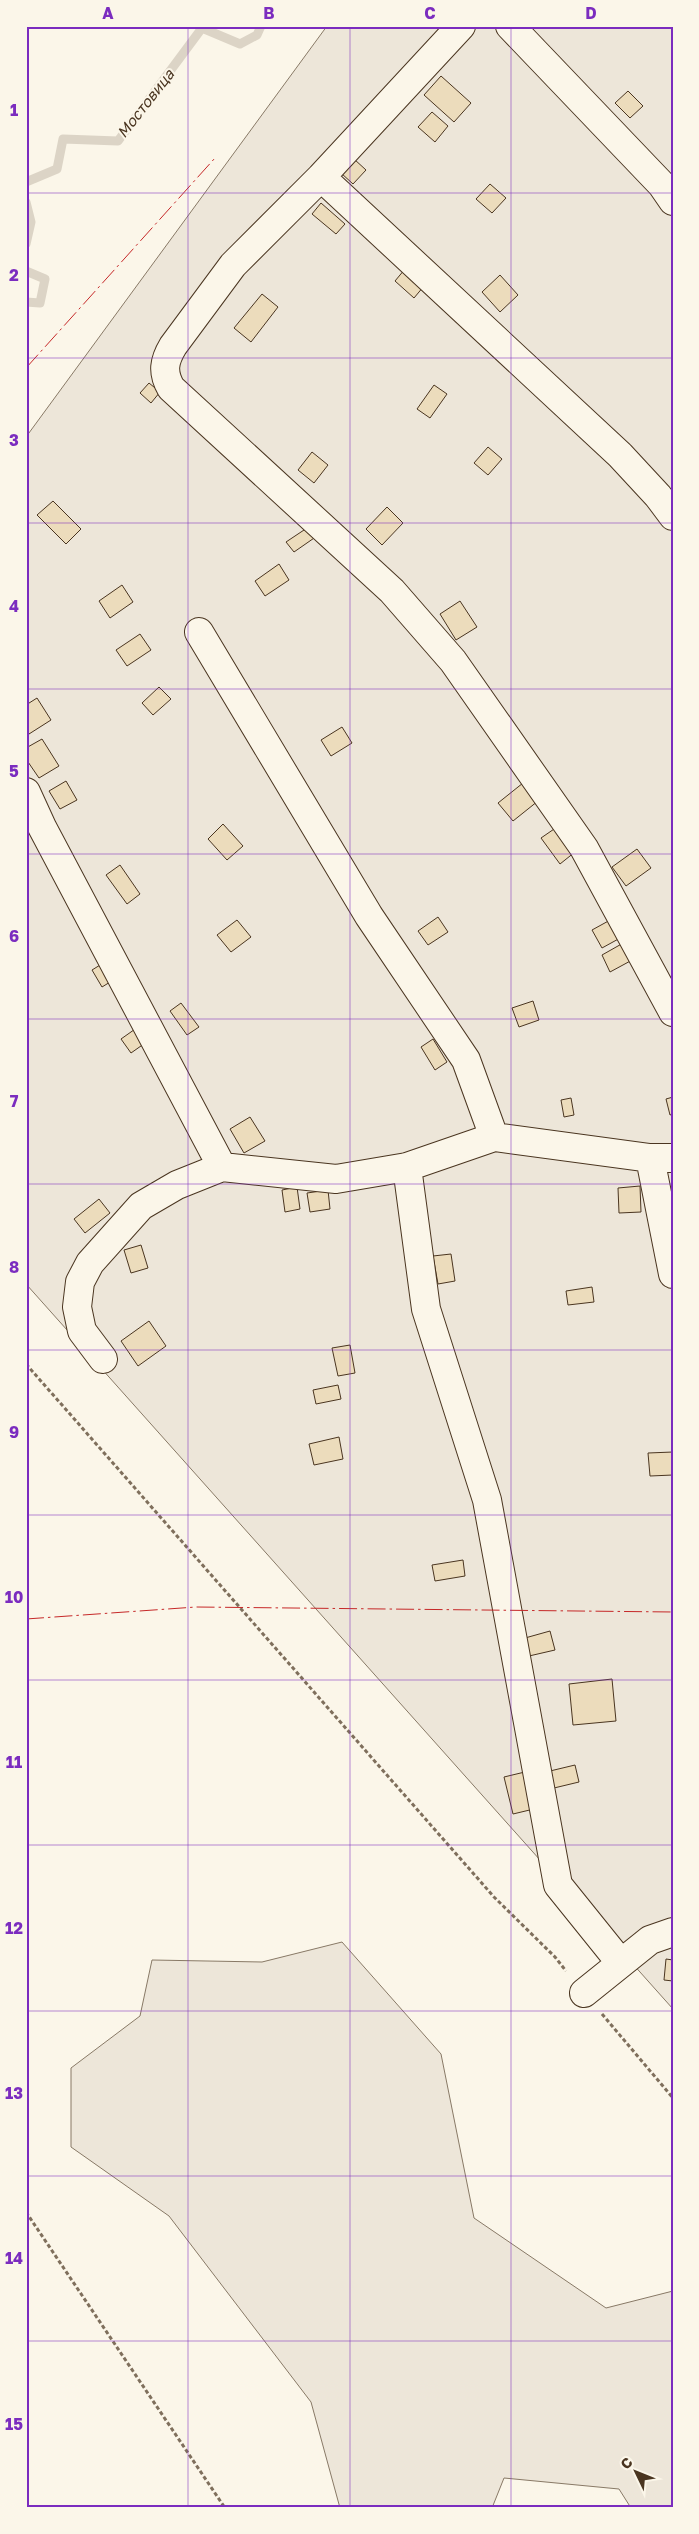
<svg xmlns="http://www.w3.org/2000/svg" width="699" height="2534" font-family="'Golos Text',sans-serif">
  <rect width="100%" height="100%" fill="#fbf6e9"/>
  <path fill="#ede6d9" stroke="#887966" d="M327 26H673V2009L26 1284V437Z
    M342 1942 441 2054 474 2218 606 2308 673 2291V2508H631L619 2489 504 2478 492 2508H340L311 2402 169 2216 71 2147V2068L140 2016 152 1960 262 1962Z"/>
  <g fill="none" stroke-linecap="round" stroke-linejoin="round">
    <path stroke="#dcd4c6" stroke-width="9" d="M26 182 57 169 63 139 118 141 202 28 240 44 257 35 261 26
      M26 202 31 222 26 244
      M26 271 45 279 40 303 26 302"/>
  </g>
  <path fill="#ecdcbc" stroke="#4a3520" d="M441 76 471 103 454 122 424 95Z
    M628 91 643 106 630 118 615 103Z
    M432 112 448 126 435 142 418 127Z
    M354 159 366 170 353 184 341 173Z
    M490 184 506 198 492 213 476 199Z
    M321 203 345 224 336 234 312 214Z
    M405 269 424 286 414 298 395 281Z
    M500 275 518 295 500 312 482 292Z
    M262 294 278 307 251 342 234 328Z
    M149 383 160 392 151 403 140 393Z
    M434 385 447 394 430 418 417 409Z
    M488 447 502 459 488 475 474 463Z
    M312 452 328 465 314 483 298 470Z
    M53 501 81 529 66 544 37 515Z
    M387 507 403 523 382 545 366 529Z
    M310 526 317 536 294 552 286 542Z
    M279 564 289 580 265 596 255 581Z
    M122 585 133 602 110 618 99 601Z
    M460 601 477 627 456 640 440 614Z
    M140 634 151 650 127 666 116 650Z
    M159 687 171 699 153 715 142 703Z
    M37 698 51 720 29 734 26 730V705Z
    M342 727 352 743 331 756 321 740Z
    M42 739 59 766 39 778 26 759V748Z
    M66 781 77 800 60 809 49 791Z
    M523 783 538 801 513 821 498 803Z
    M223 824 243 846 227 860 208 839Z
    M557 827 575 852 560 864 541 838Z
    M637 849 651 868 626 886 612 867Z
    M120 865 140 894 127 904 106 875Z
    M438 917 448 932 428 945 418 931Z
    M612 919 622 937 602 948 592 930Z
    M237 920 251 937 231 952 217 935Z
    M625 942 634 959 610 972 602 955Z
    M105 962 115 979 102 987 92 970Z
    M533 1001 539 1020 519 1027 512 1008Z
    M181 1003 199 1027 187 1035 170 1011Z
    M138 1027 148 1041 131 1053 121 1039Z
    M433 1039 447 1062 435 1070 421 1047Z
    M673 1097V1114L670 1115 666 1099Z
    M571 1098 574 1115 564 1117 561 1100Z
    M250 1117 265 1141 244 1153 230 1129Z
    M640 1186 641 1212 619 1213 618 1188Z
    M297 1187 300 1209 285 1212 282 1190Z
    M328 1190 330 1209 310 1212 307 1193Z
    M99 1199 110 1213 85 1233 74 1219Z
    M141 1245 148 1268 131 1273 124 1250Z
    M451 1254 455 1281 438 1284 433 1256Z
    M592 1287 594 1302 568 1305 566 1291Z
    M149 1321 166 1346 138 1366 121 1341Z
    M350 1345 355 1373 338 1376 332 1348Z
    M338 1385 341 1399 316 1404 313 1390Z
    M339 1437 343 1459 314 1465 309 1444Z
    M673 1452V1475L650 1476 648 1453Z
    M463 1560 465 1576 435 1581 432 1565Z
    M550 1631 555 1650 529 1656 525 1638Z
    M612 1679 616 1721 573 1725 569 1684Z
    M575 1765 579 1782 554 1788 550 1771Z
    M529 1771 538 1808 513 1814 504 1777Z
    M666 1959 673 1960V1981L664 1980Z"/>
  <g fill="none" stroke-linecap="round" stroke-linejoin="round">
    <defs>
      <path id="minor" d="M461 26 321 177 620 455 658 496 673 516
        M510 26 662 185 673 201
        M321 177 233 265 173 346C164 361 162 372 171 388L392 591 453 661 584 848 673 1012
        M199 632 369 916 466 1060 494 1137
        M26 792 42 827 222 1167 336 1179 407 1167 494 1137 650 1158H673
        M650 1158 673 1274
        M407 1167 426 1309 487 1500 558 1885 620 1962
        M103 1359 82 1331 77 1307 80 1282 90 1263 141 1206 177 1185 222 1167
        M584 1993 650 1940 673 1932"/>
    </defs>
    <use href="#minor" stroke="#4a3520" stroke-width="30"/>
    <path stroke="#7f6f5c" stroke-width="3" stroke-dasharray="4 2.5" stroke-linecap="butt" d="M26 1364 494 1897 555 1957 566 1971
      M602 2014 673 2098
      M26 2212 225 2508"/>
    <use href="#minor" stroke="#fbf6e9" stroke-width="28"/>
    <path stroke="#c62828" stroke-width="1" stroke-dasharray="18 4 2.5 4" stroke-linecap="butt" d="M26 368 215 158
      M26 1619 196 1607 673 1612"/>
  </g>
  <path fill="none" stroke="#7b2cbf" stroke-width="1" stroke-opacity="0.55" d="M188 26V2508M350 26V2508M511 26V2508M26 193H673M26 358H673M26 523H673M26 689H673M26 854H673M26 1019H673M26 1184H673M26 1350H673M26 1515H673M26 1680H673M26 1845H673M26 2011H673M26 2176H673M26 2341H673"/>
  <g text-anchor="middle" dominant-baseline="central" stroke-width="4" stroke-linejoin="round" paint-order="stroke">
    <g font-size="15" font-style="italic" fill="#4a3520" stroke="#fbf6e9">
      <text transform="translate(145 103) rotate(-52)">Мостовица</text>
    </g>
  </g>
  <rect width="699" height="2534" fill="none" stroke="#fbf6e9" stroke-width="55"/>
  <g transform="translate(636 2472) rotate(313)" stroke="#fbf6e9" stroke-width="4" paint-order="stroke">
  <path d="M0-4L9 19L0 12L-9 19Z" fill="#4a3520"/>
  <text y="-8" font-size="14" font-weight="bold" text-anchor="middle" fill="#4a3520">С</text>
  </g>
  <rect x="28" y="28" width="644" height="2478" fill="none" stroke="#7b2cbf" stroke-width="2"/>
  <g font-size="16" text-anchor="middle" font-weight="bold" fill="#7b2cbf">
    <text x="108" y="19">A</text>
    <text x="269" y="19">B</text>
    <text x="430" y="19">C</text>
    <text x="591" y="19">D</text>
    <text x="14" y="116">1</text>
    <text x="14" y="281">2</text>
    <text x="14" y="446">3</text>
    <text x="14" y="612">4</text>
    <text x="14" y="777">5</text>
    <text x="14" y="942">6</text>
    <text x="14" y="1107">7</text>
    <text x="14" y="1273">8</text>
    <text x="14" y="1438">9</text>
    <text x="14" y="1603">10</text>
    <text x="14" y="1768">11</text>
    <text x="14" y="1934">12</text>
    <text x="14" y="2099">13</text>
    <text x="14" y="2264">14</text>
    <text x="14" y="2430">15</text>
  </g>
</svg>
